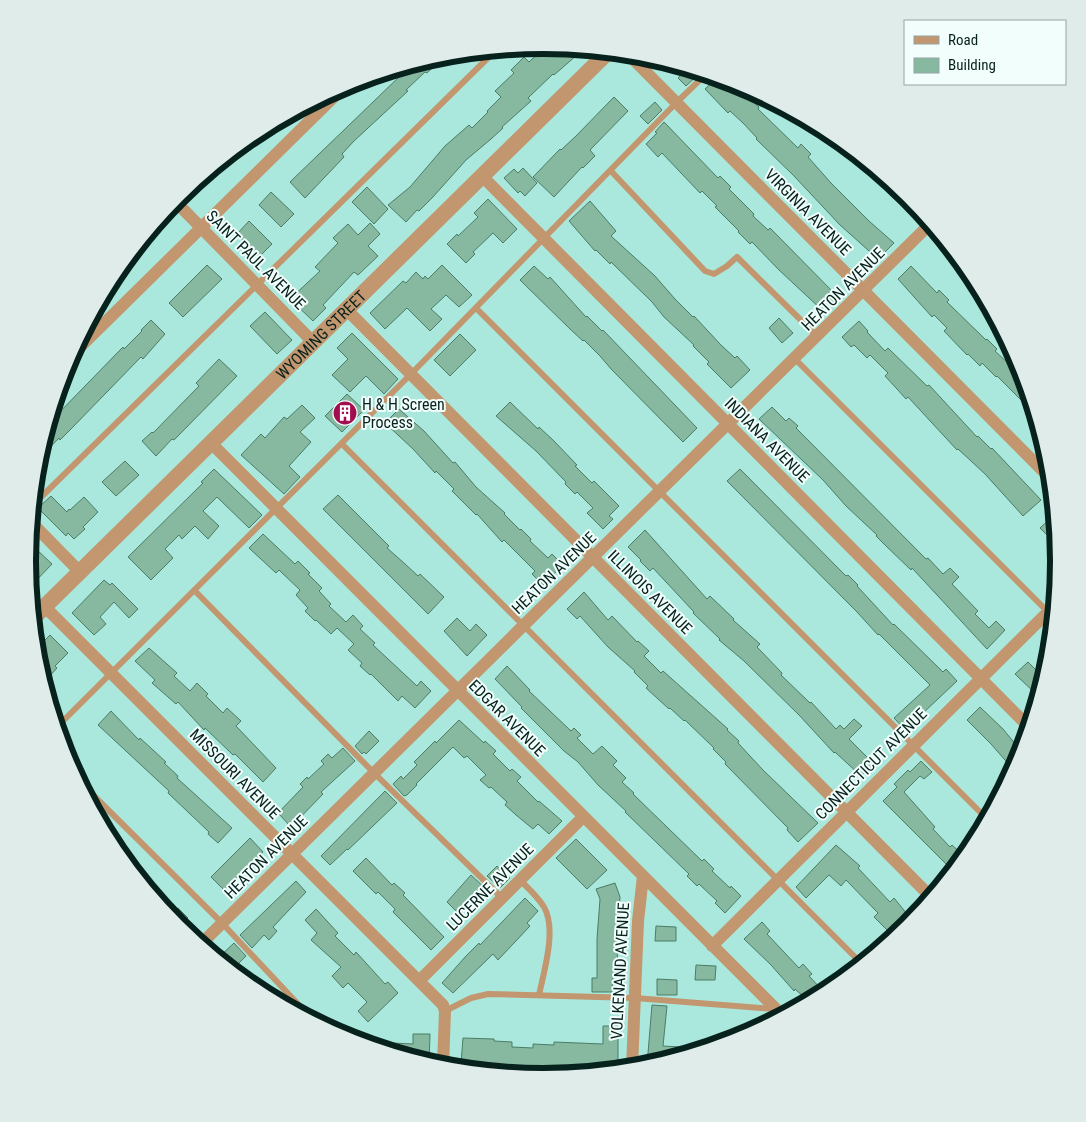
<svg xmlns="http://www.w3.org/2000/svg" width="1086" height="1122" font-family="'Roboto Condensed',sans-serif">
  <rect width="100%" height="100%" fill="#aae8de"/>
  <path fill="#87b9a1" stroke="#4b7c65" d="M546 46 571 48 577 55 554 75 553 74 528 98 531 101 502 127 503 128 491 139 466 160 432 198 419 211 417 210 406 222 388 205 410 187 445 146 469 125 472 128 488 112 487 111 501 97 495 91 514 73 511 70 524 57 529 62Z
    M443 55H446L427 73 425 72 406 90 408 91 354 141 342 154 344 157 305 198 290 182 401 75 400 74 408 66Z
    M687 69 700 73 686 86 678 78Z
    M717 78 729 81 746 98 748 97 759 107 758 109 798 148 801 144 811 154 808 157 831 183 869 221 894 243 878 259 840 225 794 176 756 139 757 138 743 123 730 111 728 113 705 89Z
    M614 97 628 111 590 150 595 156 583 168 582 167 554 197 533 177 560 149 561 150 576 136Z
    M655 102 662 110 648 124 640 116Z
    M664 122 718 178 720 176 731 187 729 189 754 214 753 216 768 230 770 228 838 297 823 311 779 270 752 242 750 244 738 232 739 231 715 207 717 206 702 191 700 193 662 153 658 157 646 144 657 133 655 132Z
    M523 168 537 183 525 196 520 191 518 193 504 178 514 169 518 173Z
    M367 187 388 209 374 224 352 202Z
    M271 192 294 214 281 227 259 205Z
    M488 199 517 229 503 243 493 233 473 252 475 254 466 263 447 244 457 234 458 236 478 217 474 213Z
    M590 201 616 231 611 236 655 276 675 299 693 317 694 316 721 345 735 358 737 356 750 370 731 388 707 364 709 362 693 346 694 345 664 317 652 302 611 262 610 264 596 250 595 251 569 221Z
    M249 221 272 244 259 257 237 234Z
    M370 223 380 234 368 246 378 256 358 275 354 272 323 305 326 308 313 321 290 299 320 271 315 267 338 243 333 238 348 224 358 235Z
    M207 265 222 279 183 317 169 303Z
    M442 265 472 295 459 307 446 295 431 309 442 319 430 331 407 308 385 329 370 313 403 281 406 283 416 272 423 279 425 276 428 279Z
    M534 266 548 279 550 277 586 317 587 316 602 331 603 330 697 428 683 442 612 370 600 356 584 340 583 341 570 329 520 280Z
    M911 266 937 293 939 290 949 300 947 302 986 340 987 339 997 349 995 351 1023 377 1034 413 997 376 996 377 982 363 980 366 968 354 967 355 944 331 947 328 934 315 932 317 898 279Z
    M265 312 292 340 277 354 250 326Z
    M779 318 793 333 782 343 769 328Z
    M151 320 165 334 143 359 141 357 70 430 60 440 59 438 38 460 49 423 123 347 124 349 142 331 141 330Z
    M859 321 868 331 867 332 885 351 888 348 927 386 929 385 977 437 978 436 991 449 992 448 1041 500 1023 516 985 474 958 449 957 450 908 397 906 399 897 389 885 376 888 373 870 355 867 358 854 345 851 347 842 337Z
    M352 333 398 379 384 394 366 376 350 392 332 375 348 359 337 348Z
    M460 334 476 350 450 376 434 360Z
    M219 359 237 376 174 440 172 439 156 456 142 441 152 432 153 433 199 386 196 383Z
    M347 394 364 410 342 432 325 416Z
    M510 402 538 429 539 427 554 441 577 465 575 466 592 483 594 481 619 506 609 516 613 519 603 529 587 513 593 508 577 492 575 494 565 484 566 482 536 451 496 416Z
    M302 405 315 418 300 432 311 442 289 466 300 477 284 494 241 455 261 434 265 438 284 417 287 419Z
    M772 407 786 421 789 418 798 426 796 428 926 559 928 558 943 574 950 568 959 577 952 584 978 611 975 614 989 628 996 621 1005 630 987 649 912 568 911 570 886 546 876 536 877 535 846 506 823 480 759 419Z
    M399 409 424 431 453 463 455 462 476 487 505 513 504 514 520 530 521 529 531 539 530 541 548 558 552 554 563 565 543 585 532 574 535 571 504 540 502 542 477 514 476 515 452 491 454 489 436 471 435 473 413 449 385 423Z
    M125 461 139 475 116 496 102 482Z
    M214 469 262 515 249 528 217 497 203 511 219 526 208 539 195 526 182 539 179 535 165 549 173 558 151 580 128 557 203 483 201 482Z
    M740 469 846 576 848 575 858 585 857 586 893 625 894 624 943 672 946 669 957 681 905 730 894 718 930 685 879 634 878 635 857 612 727 481Z
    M338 495 389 546 387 548 404 563 418 576 420 574 444 597 428 614 323 509Z
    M51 496 67 512 69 509 70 510 84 497 98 512 83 527 85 529 74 539 68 533 66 536 38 508Z
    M1054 515 1055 526 1057 545 1040 528Z
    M645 530 707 599 710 596 734 619 733 620 760 644 757 647 782 673 781 675 810 703 811 702 836 729 840 725 844 729 854 719 862 726 849 739 874 764 861 776 835 752 834 753 799 715 744 661 719 640 720 639 693 613 694 612 653 568 650 571 640 561 641 560 628 547Z
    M263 534 295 564 298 561 310 573 308 574 322 588 319 591 331 604 329 606 346 622 353 615 363 626 360 629 375 643 373 645 417 686 421 681 431 691 415 708 402 696 398 701 371 674 370 675 360 666 362 663 348 650 354 644 337 628 331 634 316 620 315 621 305 611 308 608 296 595 300 590 279 570 276 573 249 548Z
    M34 547 52 564 30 587 28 553Z
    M104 580 110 585 112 583 138 609 129 618 114 602 100 617 106 624 94 635 72 613Z
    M584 592 608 620 612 616 637 642 638 641 649 651 644 656 661 673 663 671 728 729 727 730 739 741 738 743 763 770 818 823 798 842 787 830 788 828 725 764 726 762 713 749 714 748 685 720 684 721 670 708 669 709 646 688 648 686 634 672 635 671 608 647 580 616 577 619 567 609Z
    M457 618 470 631 476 624 487 635 467 656 444 631Z
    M50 635 68 653 55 666 57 668 48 678 40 669 37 654 44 647 41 644Z
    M149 648 177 673 174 676 190 691 197 683 208 694 206 696 223 713 227 708 241 721 236 726 276 768 263 782 235 754 233 755 205 728 204 730 178 702 176 704 152 683 155 680 135 661Z
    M1028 662 1044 678 1038 696 1015 674Z
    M507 666 530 690 529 691 571 731 574 728 581 735 577 738 593 754 602 746 617 761 613 765 626 778 622 782 634 793 633 794 702 861 704 859 714 869 712 871 730 888 731 886 741 896 725 913 715 903 717 901 699 884 697 886 687 876 689 874 625 812 626 811 598 785 578 762 564 751 521 708 522 707 495 679Z
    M980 707 1003 729 1021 751 1017 762 1012 768 991 744 967 720Z
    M111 711 139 740 140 738 166 762 164 763 178 776 177 778 232 828 218 843 208 834 209 832 168 793 169 791 98 725Z
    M459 720 484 743 485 741 496 751 493 754 510 771 512 769 521 777 517 781 538 802 539 801 562 821 549 834 538 824 533 829 516 815 505 805 507 802 491 787 489 788 480 780 486 775 467 756 464 758 453 747 416 784 417 785 407 795 404 796 393 784 401 776 403 779 417 765 414 762 435 741 436 743Z
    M369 731 379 741 366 754 364 752 362 754 355 746Z
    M343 748 355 761 321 792 323 794 291 827 278 813 303 787 300 784 307 777 308 779 324 764 321 761 328 754 332 758Z
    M921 761 932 772 924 779 920 776 904 792 935 827 933 829 950 847 952 845 963 855 950 868 883 801 897 787 894 784 908 770 910 772Z
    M385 791 397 803 348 850 347 849 330 865 321 856Z
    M250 838 263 852 224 890 211 877Z
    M576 839 607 870 587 889 556 858Z
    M836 845 860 866 858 868 890 902 894 898 912 920 894 937 874 917 878 913 846 880 841 886 829 875 806 898 796 887Z
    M366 858 392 885 394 883 405 893 403 895 444 937 431 950 393 912 395 909 378 892 376 894 353 871Z
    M497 866 510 878 500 888 487 876Z
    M471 875 485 888 460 915 447 902Z
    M296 881 306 892 273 927 277 931 269 940 264 935 252 948 240 935Z
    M615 883 620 897 617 941 618 976 613 975 612 992H592V978H597V939L600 899 596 889Z
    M525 898 538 911 527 923 530 926 498 960 493 954 453 993 442 983 466 956 479 943 480 945Z
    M178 908 188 918 180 926 170 916Z
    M316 909 338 933 335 936 354 955 356 952 385 984 388 982 398 993 368 1022 358 1011 367 1002 348 983 343 988 332 976 341 967 311 940 317 933 305 920Z
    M762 922 770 931 767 934 799 968 803 964 812 974 809 976 824 992 808 1001 795 989 794 991 771 965 744 939Z
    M656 926 676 927V941H655Z
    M234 943 246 956 232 970 218 958Z
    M696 965 716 966 715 980H695Z
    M657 979 677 980V995H657Z
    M652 1005 667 1006 663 1046 700 1048V1049L647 1065Z
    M603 1026H618V1068L547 1066V1069L511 1065 510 1067 496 1066V1064L461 1063 463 1038 494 1039V1041L512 1042V1047L533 1048V1044L554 1045V1042L603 1044Z
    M413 1034H430L429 1063 372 1045 373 1042 413 1044Z"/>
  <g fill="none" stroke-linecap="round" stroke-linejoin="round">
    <path stroke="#c2966e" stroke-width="6" d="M611 171 705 271 714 274 727 266 737 257 817 336
      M880 174 930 224
      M476 308 987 819
      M795 359 1053 617
      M342 444 861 963
      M33 505 496 50
      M195 591 374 773 502 898
      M57 727 410 375 676 103 706 74
      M79 781 222 923 312 1019
      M520 880C528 888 538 897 544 907 557 929 544 971 539 995
      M445 1011 471 998 488 994 635 998 774 1009"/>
    <path stroke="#c2966e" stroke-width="12" d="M628 54 1050 478
      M482 176 1029 727
      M175 201 313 342
      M346 309 931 897
      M71 356 346 85
      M211 443 782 1015
      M31 522 80 572
      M45 607 443 1005 445 1011 443 1067
      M201 944 930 224
      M712 946 1054 606
      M419 981 583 817
      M632 1068 638 921 643 876"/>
    <path stroke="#c2966e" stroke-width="16" id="s1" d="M33 618 608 52"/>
  </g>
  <defs>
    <symbol id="building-disc" viewBox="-11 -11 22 22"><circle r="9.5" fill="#a20d4f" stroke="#f2fefb"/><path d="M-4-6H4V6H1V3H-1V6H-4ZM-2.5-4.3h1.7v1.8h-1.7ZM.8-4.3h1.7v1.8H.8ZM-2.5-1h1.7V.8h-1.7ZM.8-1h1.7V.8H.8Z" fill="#fff"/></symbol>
  </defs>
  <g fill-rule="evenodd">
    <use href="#building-disc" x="331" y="399" width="28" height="28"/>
  </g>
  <g text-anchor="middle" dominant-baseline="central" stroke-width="4" stroke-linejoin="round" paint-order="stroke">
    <g font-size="16" fill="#07211d" stroke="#f2fefb">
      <text transform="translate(808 212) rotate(45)">VIRGINIA AVENUE</text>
      <text transform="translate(256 260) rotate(45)">SAINT PAUL AVENUE</text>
      <text transform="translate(843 289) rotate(-45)">HEATON AVENUE</text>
      <text stroke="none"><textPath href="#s1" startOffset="404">WYOMING STREET</textPath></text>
      <text transform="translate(767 440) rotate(45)">INDIANA AVENUE</text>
      <text transform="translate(554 573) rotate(-44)">HEATON AVENUE</text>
      <text transform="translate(650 592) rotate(45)">ILLINOIS AVENUE</text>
      <text transform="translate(507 718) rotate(45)">EDGAR AVENUE</text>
      <text transform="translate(871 764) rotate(-45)">CONNECTICUT AVENUE</text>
      <text transform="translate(235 774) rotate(45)">MISSOURI AVENUE</text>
      <text transform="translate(266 857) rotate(-45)">HEATON AVENUE</text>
      <text transform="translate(490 887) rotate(-45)">LUCERNE AVENUE</text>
      <text transform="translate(620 971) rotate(-87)">VOLKENAND AVENUE</text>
    </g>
    <g font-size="16" fill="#07211d" stroke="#f2fefb" text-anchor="start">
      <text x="362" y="404">H &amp; H Screen<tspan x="362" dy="18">Process</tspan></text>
    </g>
  </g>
  <path d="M0 0H1086V1122H0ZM36 561a507 507 0 1 1 1014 0a507 507 0 1 1-1014 0Z" fill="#dfece9" fill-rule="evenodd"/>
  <path fill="none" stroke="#07211d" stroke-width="6" d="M36 561a507 507 0 1 1 1014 0a507 507 0 1 1-1014 0Z"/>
  <rect x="904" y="20" width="162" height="65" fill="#f2fefb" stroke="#94a6a2"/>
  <rect x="914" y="36" width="25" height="8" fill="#c2966e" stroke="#94a6a2"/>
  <text x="948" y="45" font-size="15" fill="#07211d">Road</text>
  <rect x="914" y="58" width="25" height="15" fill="#87b9a1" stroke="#94a6a2"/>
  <text x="948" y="70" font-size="15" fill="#07211d">Building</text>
</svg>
